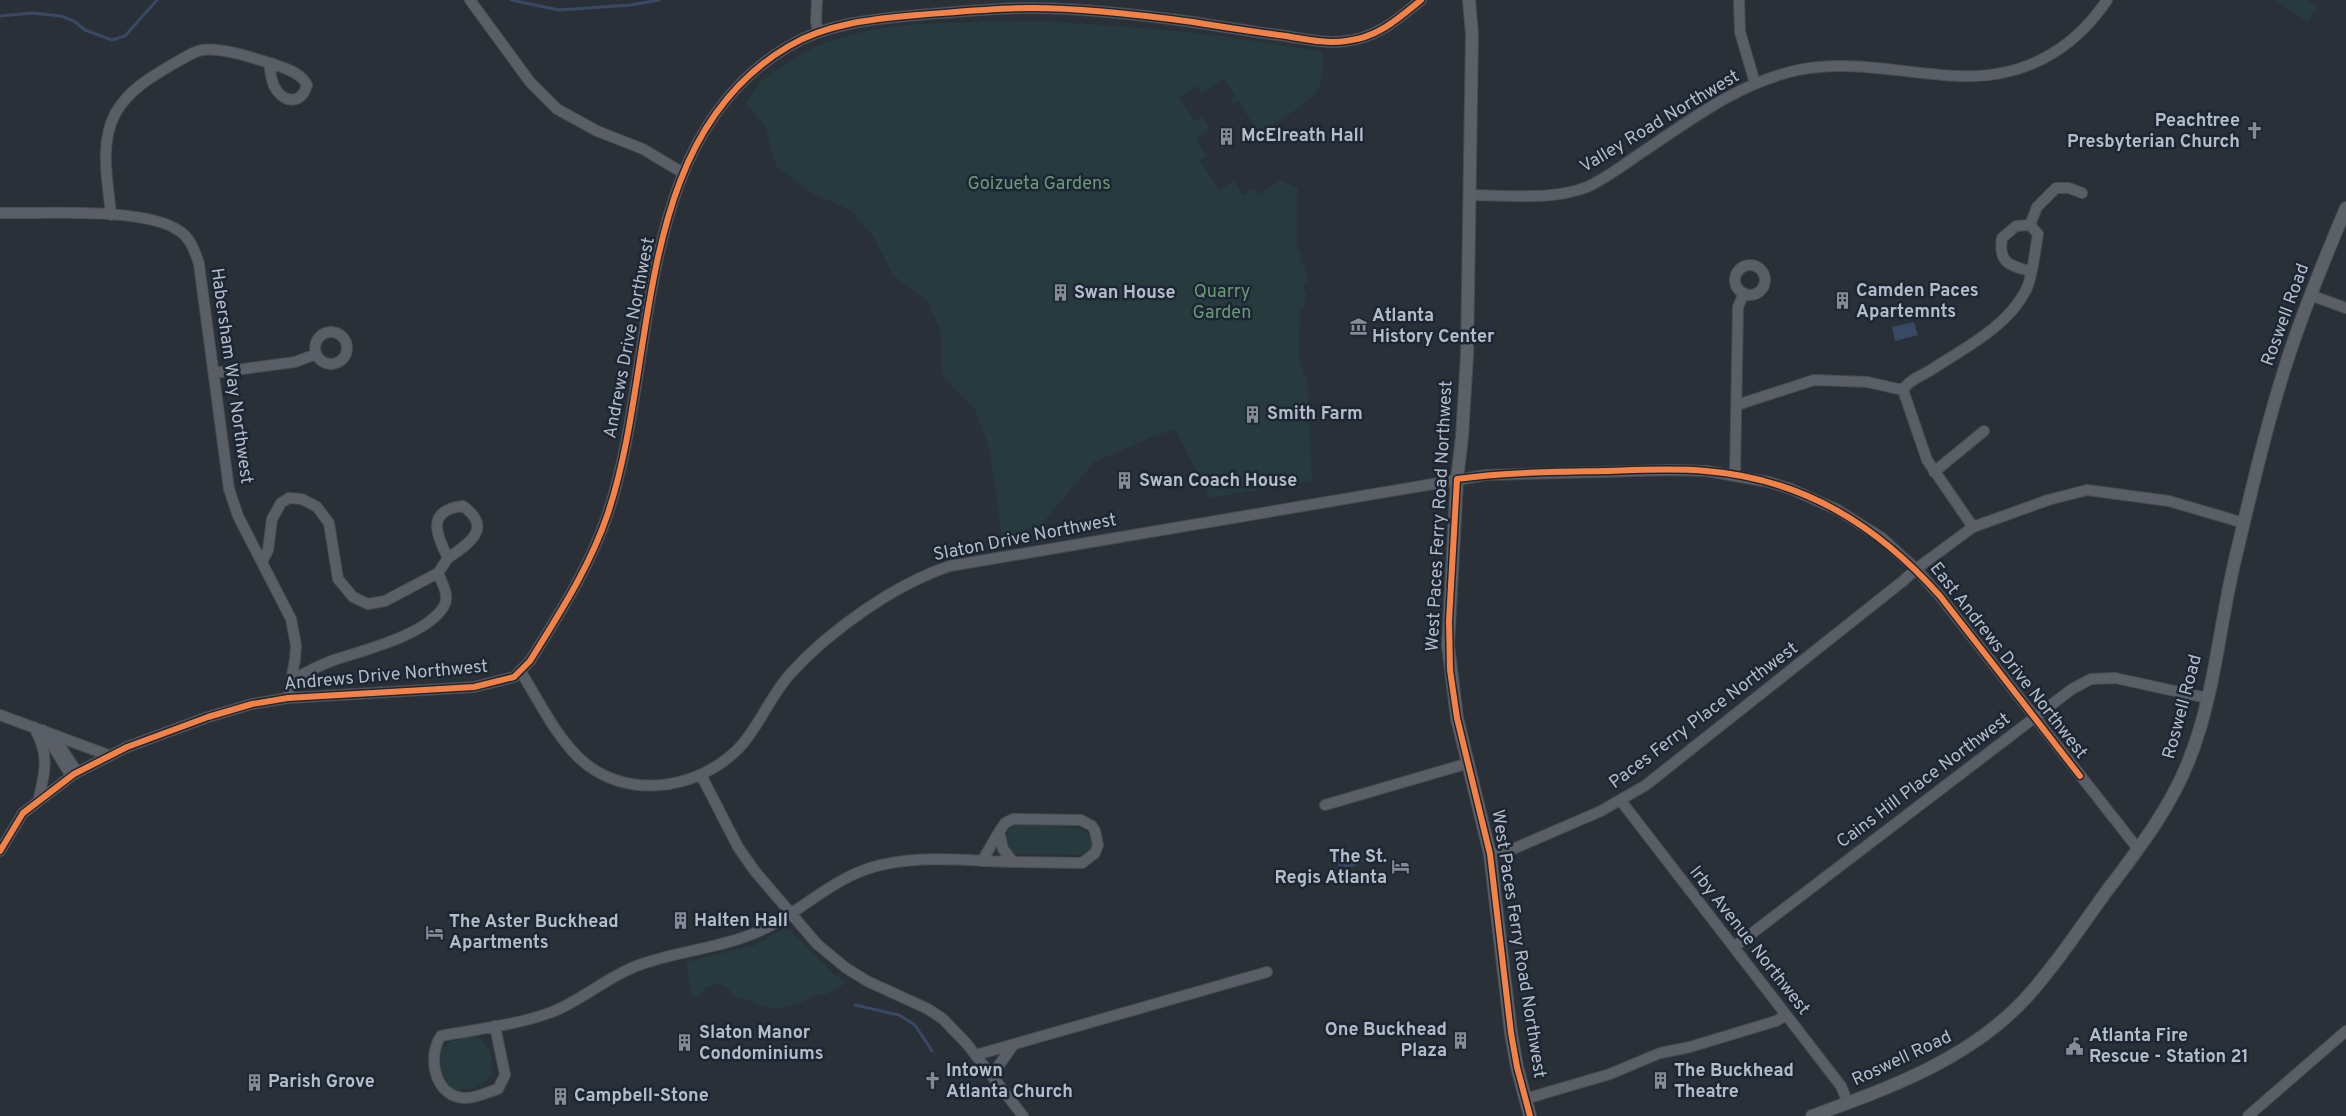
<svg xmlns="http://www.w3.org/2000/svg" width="2346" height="1116" font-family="Overpass,sans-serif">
  <rect width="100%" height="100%" fill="#2a3038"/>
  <path fill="#273a3e" d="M2274 0H2308L2318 7 2308 22Z
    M1031 21C1130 25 1225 34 1323 52 1323 63 1324 73 1320 84 1313 103 1276 122 1259 133L1238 101 1233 104 1230 99 1235 96 1224 79 1201 93 1197 86 1179 97 1195 121 1203 117 1210 129 1196 139 1207 156 1200 160 1219 190 1234 181 1243 195 1254 188 1258 195 1280 180 1298 189 1297 249 1301 250 1300 262 1305 268 1308 281 1303 285 1307 296 1304 306 1300 310 1299 360 1308 384 1312 481 1209 498 1175 429 1152 437 1093 463 1040 526 1002 537 990 451 975 409 942 375 941 333 928 302 893 275 873 236 850 210 813 194 776 166 765 126 746 103C750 97 754 90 759 84 764 78 773 73 780 68 850 15 948 24 1031 21Z
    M1018 823 1078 828 1090 835 1093 846 1089 852 1079 855 1013 854 1005 847C1004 835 1006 827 1018 823Z
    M787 927 832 972 846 983C841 986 832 992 826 994 822 995 818 994 814 996 776 1016 770 1008 732 995L728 988 717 983 705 988 700 996 692 997 686 962 755 945Z
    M470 1036C489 1038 494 1058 492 1075L475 1088 454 1091C442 1079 440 1069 438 1052L450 1042Z"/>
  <path fill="#384963" d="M1914 322 1918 335 1895 341 1892 327Z
    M1356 852H1360L1363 861C1355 868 1346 868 1339 866L1337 860 1346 854Z"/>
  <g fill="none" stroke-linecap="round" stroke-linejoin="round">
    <path stroke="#384963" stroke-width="3" d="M511 0 559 10 631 5 659 0
      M0 16 32 13 61 16 74 21 85 30 112 40 125 36 157 0
      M855 1005 899 1015 915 1025 932 1051"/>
    <defs>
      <path id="minor" d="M470 0 530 82 557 109 597 131 643 149 683 173
        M817 0 816 21 818 32
        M1739 0 1740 32 1755 83
        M1470 195C1508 195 1551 201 1587 187 1605 179 1622 166 1638 155 1688 122 1737 83 1798 70 1853 59 1905 74 1959 76 2022 79 2073 51 2107 0
        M0 213C44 214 143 207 178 230 190 237 195 251 199 264L229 489 238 516 291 619 296 645 295 659 288 698
        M111 215C108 182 99 145 115 114 129 89 151 77 175 63 184 58 192 52 202 50 221 47 254 58 273 64 286 69 300 72 307 85 301 106 283 103 274 86 271 79 270 70 269 63
        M2030 225 2016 226 2002 238C1998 262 2009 266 2030 271
        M1735 280a15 15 0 1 1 30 0a15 15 0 1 1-30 0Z
        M2310 295 2346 308
        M315 348a16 16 0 1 1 32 0a16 16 0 1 1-32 0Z
        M214 373 295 362 316 354
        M1903 390 1927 460 1973 527
        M1737 405 1814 380 1867 382 1903 390C1908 380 1924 375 1934 368 1966 347 2008 326 2026 290 2033 276 2035 250 2038 234L2030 225 2037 207 2056 188H2069L2082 193
        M1934 472 1984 431
        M1735 475 1738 307 1744 293
        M262 562 268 550 272 519 281 503 289 498 302 499 317 507 329 523 338 579 353 597 368 604 385 601 438 573 448 558C435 533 427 510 463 506 493 528 470 543 448 558
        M521 672C539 701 554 733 578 757 623 801 697 791 739 748 759 727 770 696 791 673 829 631 895 584 950 566L1486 475 1673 470 1707 471 1769 482 1791 489 1838 510 1882 538 1916 569 1940 596 2138 849
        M292 679C306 673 320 665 334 660 364 650 427 635 444 606 450 596 442 583 438 573
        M0 715 108 755
        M34 727C49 755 46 768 39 798
        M43 730 71 776
        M58 743 77 772
        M701 775 738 847 754 870 817 944 846 968 867 981 928 1009 943 1019 967 1044 1023 1116
        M1621 801 1841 1086 1848 1103
        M1325 805 1469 763
        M1013 819 1081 820 1092 826 1095 831 1098 845 1095 853 1082 863 1013 862 1003 849 999 832 1005 823Z
        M0 851 23 813 74 774 127 747 208 717 252 704 288 698 474 687 514 677 530 661C559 614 590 567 608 513 659 361 630 139 789 46 828 23 874 19 918 15 956 12 994 8 1032 8 1083 8 1142 15 1193 22 1224 27 1255 32 1286 36 1305 39 1326 44 1346 41 1377 38 1398 19 1421 0
        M1490 854 1513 849 1601 811 1646 785 1903 581 1916 569 1973 527 2048 500 2087 490 2169 501 2244 523
        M982 861 999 832
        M1734 947 2072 689 2091 679 2115 678 2207 698
        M495 1026 505 1075 498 1089C488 1092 474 1099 464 1098 434 1096 427 1056 441 1036 478 1029 517 1025 552 1012 583 1000 608 976 639 965 680 950 726 948 766 928 806 908 836 875 881 865 924 855 970 861 1013 862
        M976 1055 1267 972
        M992 1075 1014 1044
        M1525 1099 1610 1074 1660 1053 1690 1047 1776 1021 1786 1015
        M2248 1116 2346 1031"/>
      <path id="major" d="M1469 0 1472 34 1467 355 1462 437 1457 479 1448 645 1457 718 1490 854 1511 1033 1517 1067 1530 1116
        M1812 1116C1889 1088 1968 1060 2025 999 2055 966 2080 928 2106 892 2137 851 2170 809 2189 760 2214 698 2219 629 2234 564 2250 497 2265 430 2286 364 2303 311 2324 260 2346 208"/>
    </defs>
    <use href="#minor" stroke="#484c53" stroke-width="12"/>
    <use href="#major" stroke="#484c55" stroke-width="14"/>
    <use href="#minor" stroke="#5a5e66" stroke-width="10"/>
    <use href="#major" stroke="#5c6168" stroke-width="12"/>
    <defs>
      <path id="cycleway" d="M0 851 23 813 74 774 127 747 208 717 252 704 288 698 474 687 514 677 530 661C559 614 590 567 608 513 659 361 630 139 789 46 828 23 874 19 918 15 956 12 994 8 1032 8 1083 8 1142 15 1193 22 1224 27 1255 32 1286 36 1305 39 1326 44 1346 41 1377 38 1398 19 1421 0
        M1530 1116 1517 1067 1511 1033 1490 854 1457 718 1450 670 1449 621 1457 479C1506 472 1555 472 1604 471 1638 470 1673 468 1706 471 1803 479 1877 525 1940 596L2080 776"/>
    </defs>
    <use href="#cycleway" stroke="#1d2633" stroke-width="9"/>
    <use href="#cycleway" stroke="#f48246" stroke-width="6"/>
  </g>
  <defs>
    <symbol id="church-bare" viewBox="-9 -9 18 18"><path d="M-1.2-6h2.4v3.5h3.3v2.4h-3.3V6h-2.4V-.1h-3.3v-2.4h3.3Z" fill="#848b96" stroke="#1d2633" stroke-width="2.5" paint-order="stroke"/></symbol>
    <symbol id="building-bare" viewBox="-9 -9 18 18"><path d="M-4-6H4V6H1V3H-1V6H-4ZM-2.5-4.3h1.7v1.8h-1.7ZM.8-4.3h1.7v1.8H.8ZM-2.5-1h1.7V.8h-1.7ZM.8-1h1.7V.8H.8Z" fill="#848b96" stroke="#1d2633" stroke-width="2.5" paint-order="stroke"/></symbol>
    <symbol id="museum-bare" viewBox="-9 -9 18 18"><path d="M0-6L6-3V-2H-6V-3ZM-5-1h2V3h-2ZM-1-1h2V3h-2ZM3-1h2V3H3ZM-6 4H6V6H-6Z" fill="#848b96" stroke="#1d2633" stroke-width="2.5" paint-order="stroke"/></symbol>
    <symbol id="hotel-bare" viewBox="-9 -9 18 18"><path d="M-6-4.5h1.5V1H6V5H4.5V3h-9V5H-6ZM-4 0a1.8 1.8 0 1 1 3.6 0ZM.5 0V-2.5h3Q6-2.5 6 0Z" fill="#848b96" stroke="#1d2633" stroke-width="2.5" paint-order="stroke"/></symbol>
    <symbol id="civic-bare" viewBox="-9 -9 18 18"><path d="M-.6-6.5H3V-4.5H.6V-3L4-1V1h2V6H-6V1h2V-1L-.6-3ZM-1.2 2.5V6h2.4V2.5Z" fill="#848b96" stroke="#1d2633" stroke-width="2.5" paint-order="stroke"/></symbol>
  </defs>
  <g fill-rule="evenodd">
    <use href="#church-bare" x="2242" y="118" width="25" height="25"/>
    <use href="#building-bare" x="1214" y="124" width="25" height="25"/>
    <use href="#building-bare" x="1048" y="280" width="25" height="25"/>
    <use href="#building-bare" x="1830" y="288" width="25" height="25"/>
    <use href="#museum-bare" x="1346" y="314" width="25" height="25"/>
    <use href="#building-bare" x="1240" y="402" width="25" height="25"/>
    <use href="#building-bare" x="1112" y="468" width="25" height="25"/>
    <use href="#hotel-bare" x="1388" y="854" width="25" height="25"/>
    <use href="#building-bare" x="668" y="908" width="25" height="25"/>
    <use href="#hotel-bare" x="422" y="920" width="25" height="25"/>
    <use href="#building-bare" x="1448" y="1028" width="25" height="25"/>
    <use href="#building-bare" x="672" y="1030" width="25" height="25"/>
    <use href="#civic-bare" x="2062" y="1034" width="25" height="25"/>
    <use href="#church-bare" x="920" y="1068" width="25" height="25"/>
    <use href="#building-bare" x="1648" y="1068" width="25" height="25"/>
    <use href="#building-bare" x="242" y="1070" width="25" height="25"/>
    <use href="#building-bare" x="548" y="1084" width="25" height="25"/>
  </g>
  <g text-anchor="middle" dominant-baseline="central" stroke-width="5" stroke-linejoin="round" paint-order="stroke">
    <g font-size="18" font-weight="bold" fill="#b4bcc9" stroke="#1d2633" text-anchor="start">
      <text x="2240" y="121" text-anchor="end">Peachtree<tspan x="2240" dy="21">Presbyterian Church</tspan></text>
      <text x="1241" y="136">McElreath Hall</text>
      <text x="1856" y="291">Camden Paces<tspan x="1856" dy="21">Apartemnts</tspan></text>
      <text x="1074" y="293">Swan House</text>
      <text x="1372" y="316">Atlanta<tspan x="1372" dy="21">History Center</tspan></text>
      <text x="1267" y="414">Smith Farm</text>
      <text x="1139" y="481">Swan Coach House</text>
      <text x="1387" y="857" text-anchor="end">The St.<tspan x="1387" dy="21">Regis Atlanta</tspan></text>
      <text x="694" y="921">Halten Hall</text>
      <text x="449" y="922">The Aster Buckhead<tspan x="449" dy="21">Apartments</tspan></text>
      <text x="1447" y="1030" text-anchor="end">One Buckhead<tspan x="1447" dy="21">Plaza</tspan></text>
      <text x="699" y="1033">Slaton Manor<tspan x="699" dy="21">Condominiums</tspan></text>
      <text x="2089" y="1036">Atlanta Fire<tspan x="2089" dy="21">Rescue - Station 21</tspan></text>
      <text x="946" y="1071">Intown<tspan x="946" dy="21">Atlanta Church</tspan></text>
      <text x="1674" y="1071">The Buckhead<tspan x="1674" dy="21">Theatre</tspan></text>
      <text x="268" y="1082">Parish Grove</text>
      <text x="574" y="1096">Campbell-Stone</text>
    </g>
    <g font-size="18" fill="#b4bcc9" stroke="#1d2633">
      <text transform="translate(1660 122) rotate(-31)">Valley Road Northwest</text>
      <text transform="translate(2286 315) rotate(-70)">Roswell Road</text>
      <text transform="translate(630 338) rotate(-79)">Andrews Drive Northwest</text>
      <text transform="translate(231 376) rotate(82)">Habersham Way Northwest</text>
      <text transform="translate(1440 516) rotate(-87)">West Paces Ferry Road Northwest</text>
      <text transform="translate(1025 538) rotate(-11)">Slaton Drive Northwest</text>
      <text transform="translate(2008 661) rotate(52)">East Andrews Drive Northwest</text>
      <text transform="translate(386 676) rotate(-5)">Andrews Drive Northwest</text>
      <text transform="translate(2183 707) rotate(-75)">Roswell Road</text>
      <text transform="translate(1704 716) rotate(-37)">Paces Ferry Place Northwest</text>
      <text transform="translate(1924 781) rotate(-37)">Cains Hill Place Northwest</text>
      <text transform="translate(1749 941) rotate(52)">Irby Avenue Northwest</text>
      <text transform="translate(1518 944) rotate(81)">West Paces Ferry Road Northwest</text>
      <text transform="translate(1902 1059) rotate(-25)">Roswell Road</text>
    </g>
    <g font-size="18" fill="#6b9a76" stroke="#1d2633">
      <text x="1039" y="184">Goizueta Gardens</text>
      <text x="1222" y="292">Quarry<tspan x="1222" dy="21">Garden</tspan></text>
    </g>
  </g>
</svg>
